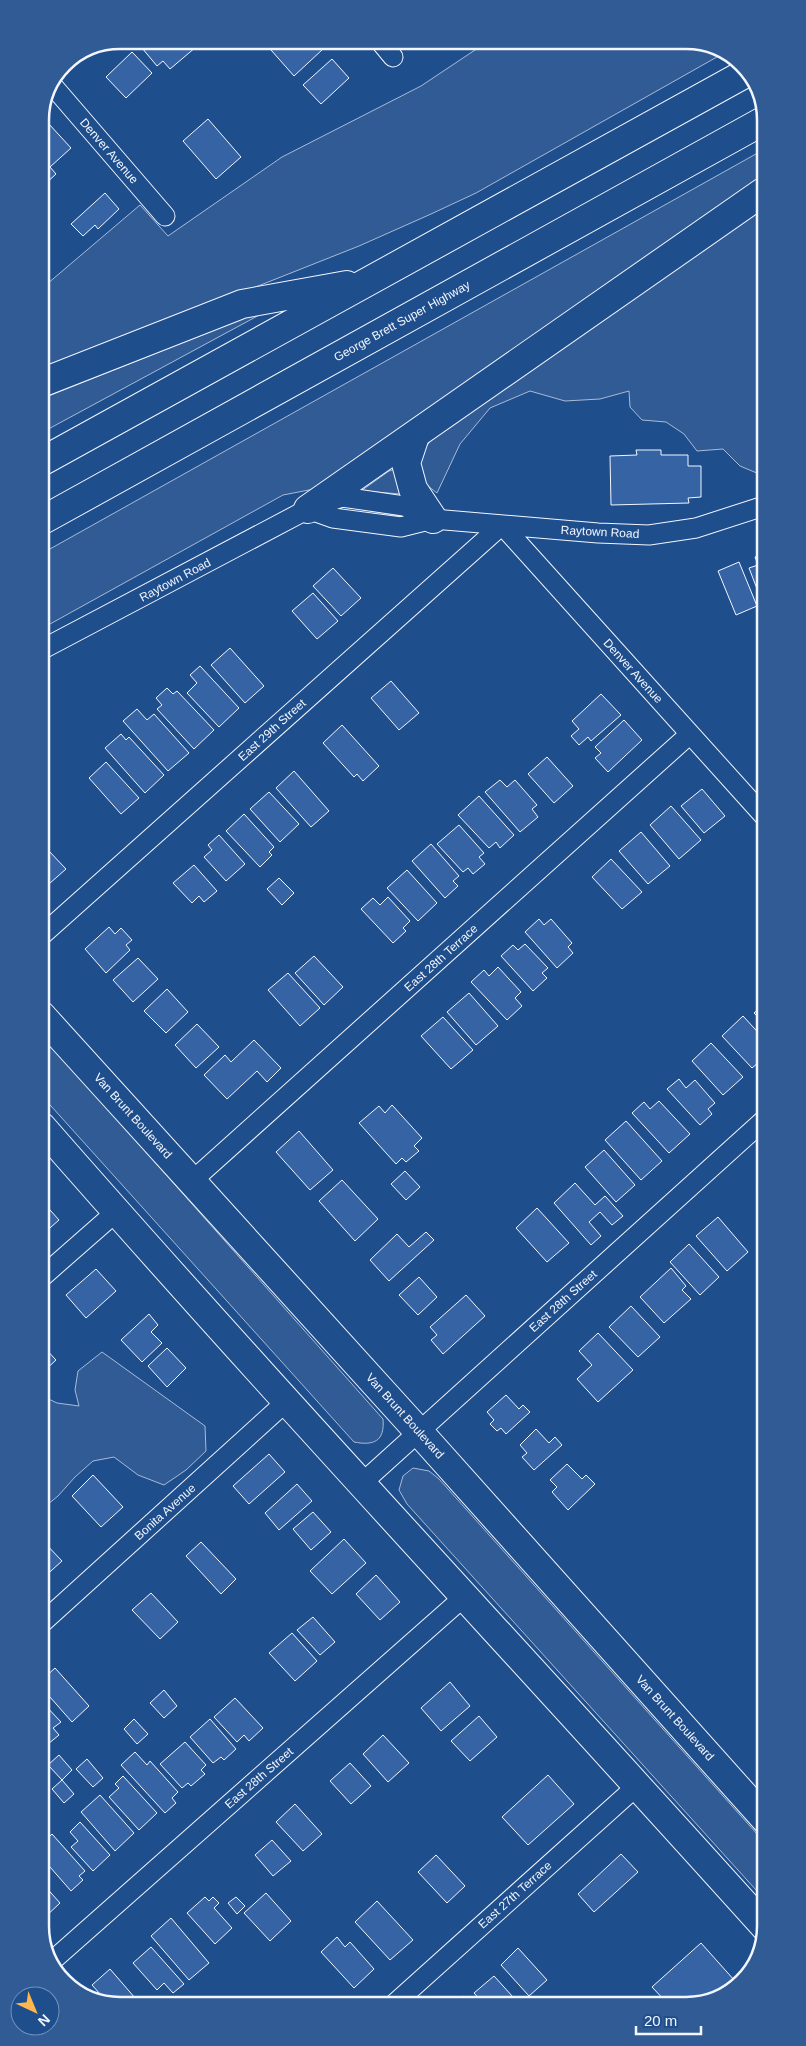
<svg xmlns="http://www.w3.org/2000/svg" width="806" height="2046" font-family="Helvetica,sans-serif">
  <rect width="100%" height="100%" fill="#1f4e8c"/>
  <path fill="#305b95" stroke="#a8bbd7" d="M490 40H692L724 53 476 193 431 214 359 246 41 372 40 290 140 205 168 236 282 157 421 86Z
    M763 150V178L355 465 314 489 283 495 41 629V554Z
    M763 209 764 476 740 466 723 449 697 451 684 434 666 422 642 420 630 407 629 391 600 399 565 401 530 391 490 408 460 444 437 493 424 483 418 471 422 452 435 435Z
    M263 313 41 433V399L209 332 214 325Z
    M396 469 402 494 361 491 389 471Z
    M41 1034 383 1419C385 1441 374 1446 354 1442L42 1096Z
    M102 1352 205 1426 206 1451 186 1470 164 1485 138 1475 114 1457 93 1461 75 1477 58 1496 42 1509V1396L57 1403 79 1406 75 1390 78 1371Z
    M413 1468 429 1471 439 1479 766 1844V1901L407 1504 399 1490 403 1476Z"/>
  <path fill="#3563a3" stroke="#f2f6ff" d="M151 40H191L196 47 170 69 163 61 157 66 142 48Z
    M282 40H315L323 49 294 76 271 50Z
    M132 52 152 73 126 98 106 77Z
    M332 59 349 78 321 104 303 85Z
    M208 119 241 157 216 179 183 141Z
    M48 123 71 148 50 167 56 174 42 187 40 131Z
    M105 193 119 209 98 229 95 225 83 236 71 224Z
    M636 450H661V455H688V466H701V497L688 498 689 503 611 505 610 456 637 455Z
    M764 554V607L749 568 758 565 755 557Z
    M739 562 757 606 736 615 718 571Z
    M333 568 361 598 341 616 313 586Z
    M313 593 338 621 317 639 292 611Z
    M230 648 264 686 245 703 211 665Z
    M200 666 239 708 219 727 187 693 197 683 190 675Z
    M391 681 419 713 399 730 371 698Z
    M167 688 173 694 177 691 214 730 194 749 157 709 162 705 156 698Z
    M601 694 621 715 591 741 588 737 579 745 571 736 579 729 572 721Z
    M137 709 147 720 154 714 189 753 168 771 123 721Z
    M624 720 642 740 608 772 595 758 601 753 595 747Z
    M342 725 379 766 363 781 357 774 354 777 323 743Z
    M121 734 126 740 129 737 164 775 145 793 105 748Z
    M547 757 573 786 554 803 528 774Z
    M106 762 139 798 121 814 89 778Z
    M294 771 329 811 311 827 276 788Z
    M500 780 507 787 515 780 537 805 532 809 538 817 520 832 485 792Z
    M702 789 725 816 704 833 681 806Z
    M269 792 299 824 280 842 250 809Z
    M479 796 514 835 500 848 496 842 489 848 458 815Z
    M671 806 701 840 679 859 650 825Z
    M244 814 274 847 269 852 272 855 260 867 226 831Z
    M459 825 484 853 479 857 485 864 473 874 468 868 463 872 437 844Z
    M641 832 670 866 648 884 619 851Z
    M219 835 245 864 226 881 204 857 212 850 208 845Z
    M431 844 459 876 453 881 458 886 445 898 412 861Z
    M48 850 66 869 41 891V856Z
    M611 859 642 892 622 909 592 877Z
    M194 865 217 891 204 902 199 896 192 903 173 883Z
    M407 870 437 903 418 921 387 888Z
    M279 878 294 893 282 905 267 889Z
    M388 897 410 921 403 928 406 931 393 943 361 909 373 898 380 905Z
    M539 919 544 925 551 919 572 943 568 947 573 953 557 968 525 932Z
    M109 927 115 934 121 928 132 940 126 945 130 950 106 973 85 949Z
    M525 944 548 968 542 973 547 978 533 991 501 956 513 945 518 950Z
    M314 956 343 987 324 1005 295 973Z
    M138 958 158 979 133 1002 113 980Z
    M498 967 521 992 515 998 522 1006 507 1020 471 982 484 970 489 976Z
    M288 973 320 1008 300 1026 268 990Z
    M167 989 188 1012 166 1033 144 1011Z
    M469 993 498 1026 476 1045 447 1012Z
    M765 1003V1024L754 1013Z
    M743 1016 765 1040V1057L752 1068 722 1036Z
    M443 1017 473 1050 451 1069 421 1036Z
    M197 1024 219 1047 196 1068 175 1045Z
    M254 1040 281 1068 267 1082 257 1071 227 1099 204 1075 225 1055 231 1062Z
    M711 1043 743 1077 723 1095 692 1061Z
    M679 1079 686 1088 695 1080 715 1103 708 1109 712 1114 700 1125 667 1089Z
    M659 1101 690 1134 669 1153 632 1113 644 1102 650 1109Z
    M392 1105 422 1138 414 1146 419 1151 406 1162 402 1158 396 1164 359 1123 379 1106 385 1113Z
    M626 1121 662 1161 641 1180 605 1140Z
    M299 1131 333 1170 310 1190 276 1152Z
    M604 1150 635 1185 616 1202 585 1167Z
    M405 1171 420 1187 406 1200 391 1184Z
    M765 1177V1196L756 1185Z
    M342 1180 378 1219 355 1241 319 1201Z
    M575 1183 595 1205 605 1196 623 1216 612 1225 600 1212 589 1222 601 1236 591 1245 554 1203Z
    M42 1201 59 1220 42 1235Z
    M537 1208 569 1243 547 1262 516 1228Z
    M718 1217 748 1252 727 1271 696 1236Z
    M426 1232 434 1240 389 1281 370 1260 397 1234 409 1247Z
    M689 1244 719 1277 700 1295 670 1262Z
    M671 1268 686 1286 682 1290 691 1299 664 1323 640 1297Z
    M96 1269 116 1291 86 1318 66 1295Z
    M419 1277 437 1297 418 1315 399 1295Z
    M466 1295 485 1316 443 1354 431 1340 437 1335 430 1327Z
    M631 1306 660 1337 638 1357 609 1327Z
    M149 1314 158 1325 151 1332 162 1343 142 1362 121 1340Z
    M598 1333 633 1370 598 1402 577 1379 592 1365 579 1351Z
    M42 1345 56 1360 42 1373Z
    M167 1348 186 1368 167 1387 148 1366Z
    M506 1395 519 1409 523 1405 530 1412 506 1434 501 1428 497 1431 490 1424 494 1420 487 1412Z
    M536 1429 549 1443 555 1437 562 1445 534 1470 522 1457 527 1453 520 1445Z
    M269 1454 285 1472 249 1504 233 1486Z
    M567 1464 582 1479 586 1475 595 1484 568 1510 552 1492 557 1487 550 1480Z
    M93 1475 123 1507 101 1527 72 1496Z
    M297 1484 312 1501 279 1530 265 1513Z
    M313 1512 331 1532 311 1550 293 1529Z
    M344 1539 366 1563 332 1594 310 1571Z
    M42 1540 62 1561 42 1579Z
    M201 1542 236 1579 221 1594 186 1556Z
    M376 1575 400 1602 380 1620 356 1594Z
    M151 1593 178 1622 160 1639 132 1610Z
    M313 1617 335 1642 320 1655 297 1630Z
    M292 1633 317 1661 295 1681 269 1653Z
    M55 1668 89 1706 72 1722 42 1688V1680Z
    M450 1682 470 1706 441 1731 421 1708Z
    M164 1690 177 1706 164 1718 150 1703Z
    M235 1698 263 1728 249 1741 244 1735 237 1742 214 1717Z
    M42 1702 61 1722 53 1728 59 1735 48 1744 42 1738Z
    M479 1716 497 1737 470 1761 451 1741Z
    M134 1719 148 1734 137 1744 124 1729Z
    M210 1719 236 1749 224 1760 221 1757 213 1763 190 1737Z
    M383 1735 409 1763 388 1782 363 1754Z
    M185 1742 206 1765 201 1770 205 1774 191 1786 188 1783 182 1788 160 1764Z
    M135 1752 147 1765 150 1761 178 1792 172 1798 176 1803 165 1813 121 1765Z
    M59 1755 72 1770 62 1780 48 1765Z
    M87 1759 103 1778 93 1787 76 1769Z
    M350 1763 371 1786 351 1804 330 1781Z
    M548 1775 574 1804 528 1845 502 1817Z
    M123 1776 157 1813 139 1830 109 1797 119 1788 115 1784Z
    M62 1780 74 1794 64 1803 52 1789Z
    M100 1795 134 1833 115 1851 81 1812Z
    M295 1804 322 1834 303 1851 276 1822Z
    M80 1822 110 1855 93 1871 71 1847 78 1841 70 1832Z
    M52 1834 85 1871 79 1876 83 1880 71 1891 43 1859V1843Z
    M272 1840 291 1861 273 1876 255 1855Z
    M621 1854 638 1872 594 1912 578 1894Z
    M436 1855 465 1886 447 1903 418 1872Z
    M43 1884 60 1903 43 1919Z
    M266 1893 291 1921 270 1941 244 1913Z
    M205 1897 209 1901 213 1897 219 1903 214 1908 232 1928 215 1944 187 1913Z
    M236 1897 245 1906 237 1914 228 1903Z
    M377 1901 413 1940 390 1960 355 1922Z
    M171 1918 209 1963 189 1980 151 1936Z
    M337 1937 345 1947 350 1942 374 1969 354 1988 321 1952Z
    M701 1943 735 1981 707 2003H684L681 2000 677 2003H667L652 1987Z
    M151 1947 184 1984 173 1993 164 1983 157 1990 133 1963Z
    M518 1948 547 1980 529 1996 501 1965Z
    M110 1969 142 2006H114L109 2004 92 1985Z
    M494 1976 513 1997 506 2004H484L474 1993Z
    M86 1989 94 1998 81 1993Z
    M464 1996 472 2004H454Z"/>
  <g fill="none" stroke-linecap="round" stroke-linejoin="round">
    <defs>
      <path id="street" d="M379 40 393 57
        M53 86 165 216
        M308 509 333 518 401 527 433 519 598 533 649 535 696 528 764 506
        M41 650 308 509 342 497 404 506 432 518
        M41 936 502 525 764 816
        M192 1181 690 734
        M42 1277 116 1212
        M361 1484 765 1119
        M42 1623 287 1401
        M52 1961 465 1596
        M393 2005 638 1785"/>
      <path id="secondary" d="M41 1015 419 1432 766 1820
        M42 1127C279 1398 525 1660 766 1928"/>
      <path id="highway" d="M41 383 242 304 347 285
        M415 436 406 463 413 489 433 519
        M41 462 746 73
        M308 509 763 192
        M41 521 763 121"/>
    </defs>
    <use href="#street" stroke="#f2f6ff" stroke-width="21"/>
    <use href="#secondary" stroke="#f2f6ff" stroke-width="30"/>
    <use href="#highway" stroke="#f2f6ff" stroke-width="30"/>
    <use href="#street" stroke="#1f4e8c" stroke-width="19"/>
    <use href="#secondary" stroke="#1f4e8c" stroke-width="28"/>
    <use href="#highway" stroke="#1f4e8c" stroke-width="28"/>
  </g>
  <g text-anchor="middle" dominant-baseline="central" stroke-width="4" stroke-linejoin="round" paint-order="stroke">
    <g font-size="12" fill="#f2f6ff" stroke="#1f4e8c">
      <text transform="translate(109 151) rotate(49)">Denver Avenue</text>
      <text transform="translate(402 321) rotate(-29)">George Brett Super Highway</text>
      <text transform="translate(600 532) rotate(3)">Raytown Road</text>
      <text transform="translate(175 580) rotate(-28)">Raytown Road</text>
      <text transform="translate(633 671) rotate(48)">Denver Avenue</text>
      <text transform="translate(272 730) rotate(-42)">East 29th Street</text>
      <text transform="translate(441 958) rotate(-42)">East 28th Terrace</text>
      <text transform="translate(133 1116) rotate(48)">Van Brunt Boulevard</text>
      <text transform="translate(563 1301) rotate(-42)">East 28th Street</text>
      <text transform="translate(405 1416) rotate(48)">Van Brunt Boulevard</text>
      <text transform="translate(165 1512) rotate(-42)">Bonita Avenue</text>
      <text transform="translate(675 1718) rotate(48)">Van Brunt Boulevard</text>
      <text transform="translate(259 1778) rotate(-41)">East 28th Street</text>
      <text transform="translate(515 1895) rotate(-42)">East 27th Terrace</text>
    </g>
  </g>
  <path d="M0 0H806V2046H0ZM120 49H686A71 71 0 0 1 757 120V1926A71 71 0 0 1 686 1997H120A71 71 0 0 1 49 1926V120A71 71 0 0 1 120 49Z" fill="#305b95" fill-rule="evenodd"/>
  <path fill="none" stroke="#f2f6ff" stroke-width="2.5" d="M120 49H686A71 71 0 0 1 757 120V1926A71 71 0 0 1 686 1997H120A71 71 0 0 1 49 1926V120A71 71 0 0 1 120 49Z"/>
  <g transform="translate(35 2011) rotate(136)"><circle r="24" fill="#1f4e8c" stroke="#7391ba"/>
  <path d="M0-4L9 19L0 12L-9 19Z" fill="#ffb74d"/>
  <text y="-8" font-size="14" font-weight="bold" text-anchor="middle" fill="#f2f6ff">N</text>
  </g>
  <path d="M636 2026v8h65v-8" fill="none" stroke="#f2f6ff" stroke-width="2.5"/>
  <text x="644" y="2026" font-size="15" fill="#f2f6ff" stroke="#1f4e8c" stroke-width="4" paint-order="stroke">20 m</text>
</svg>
